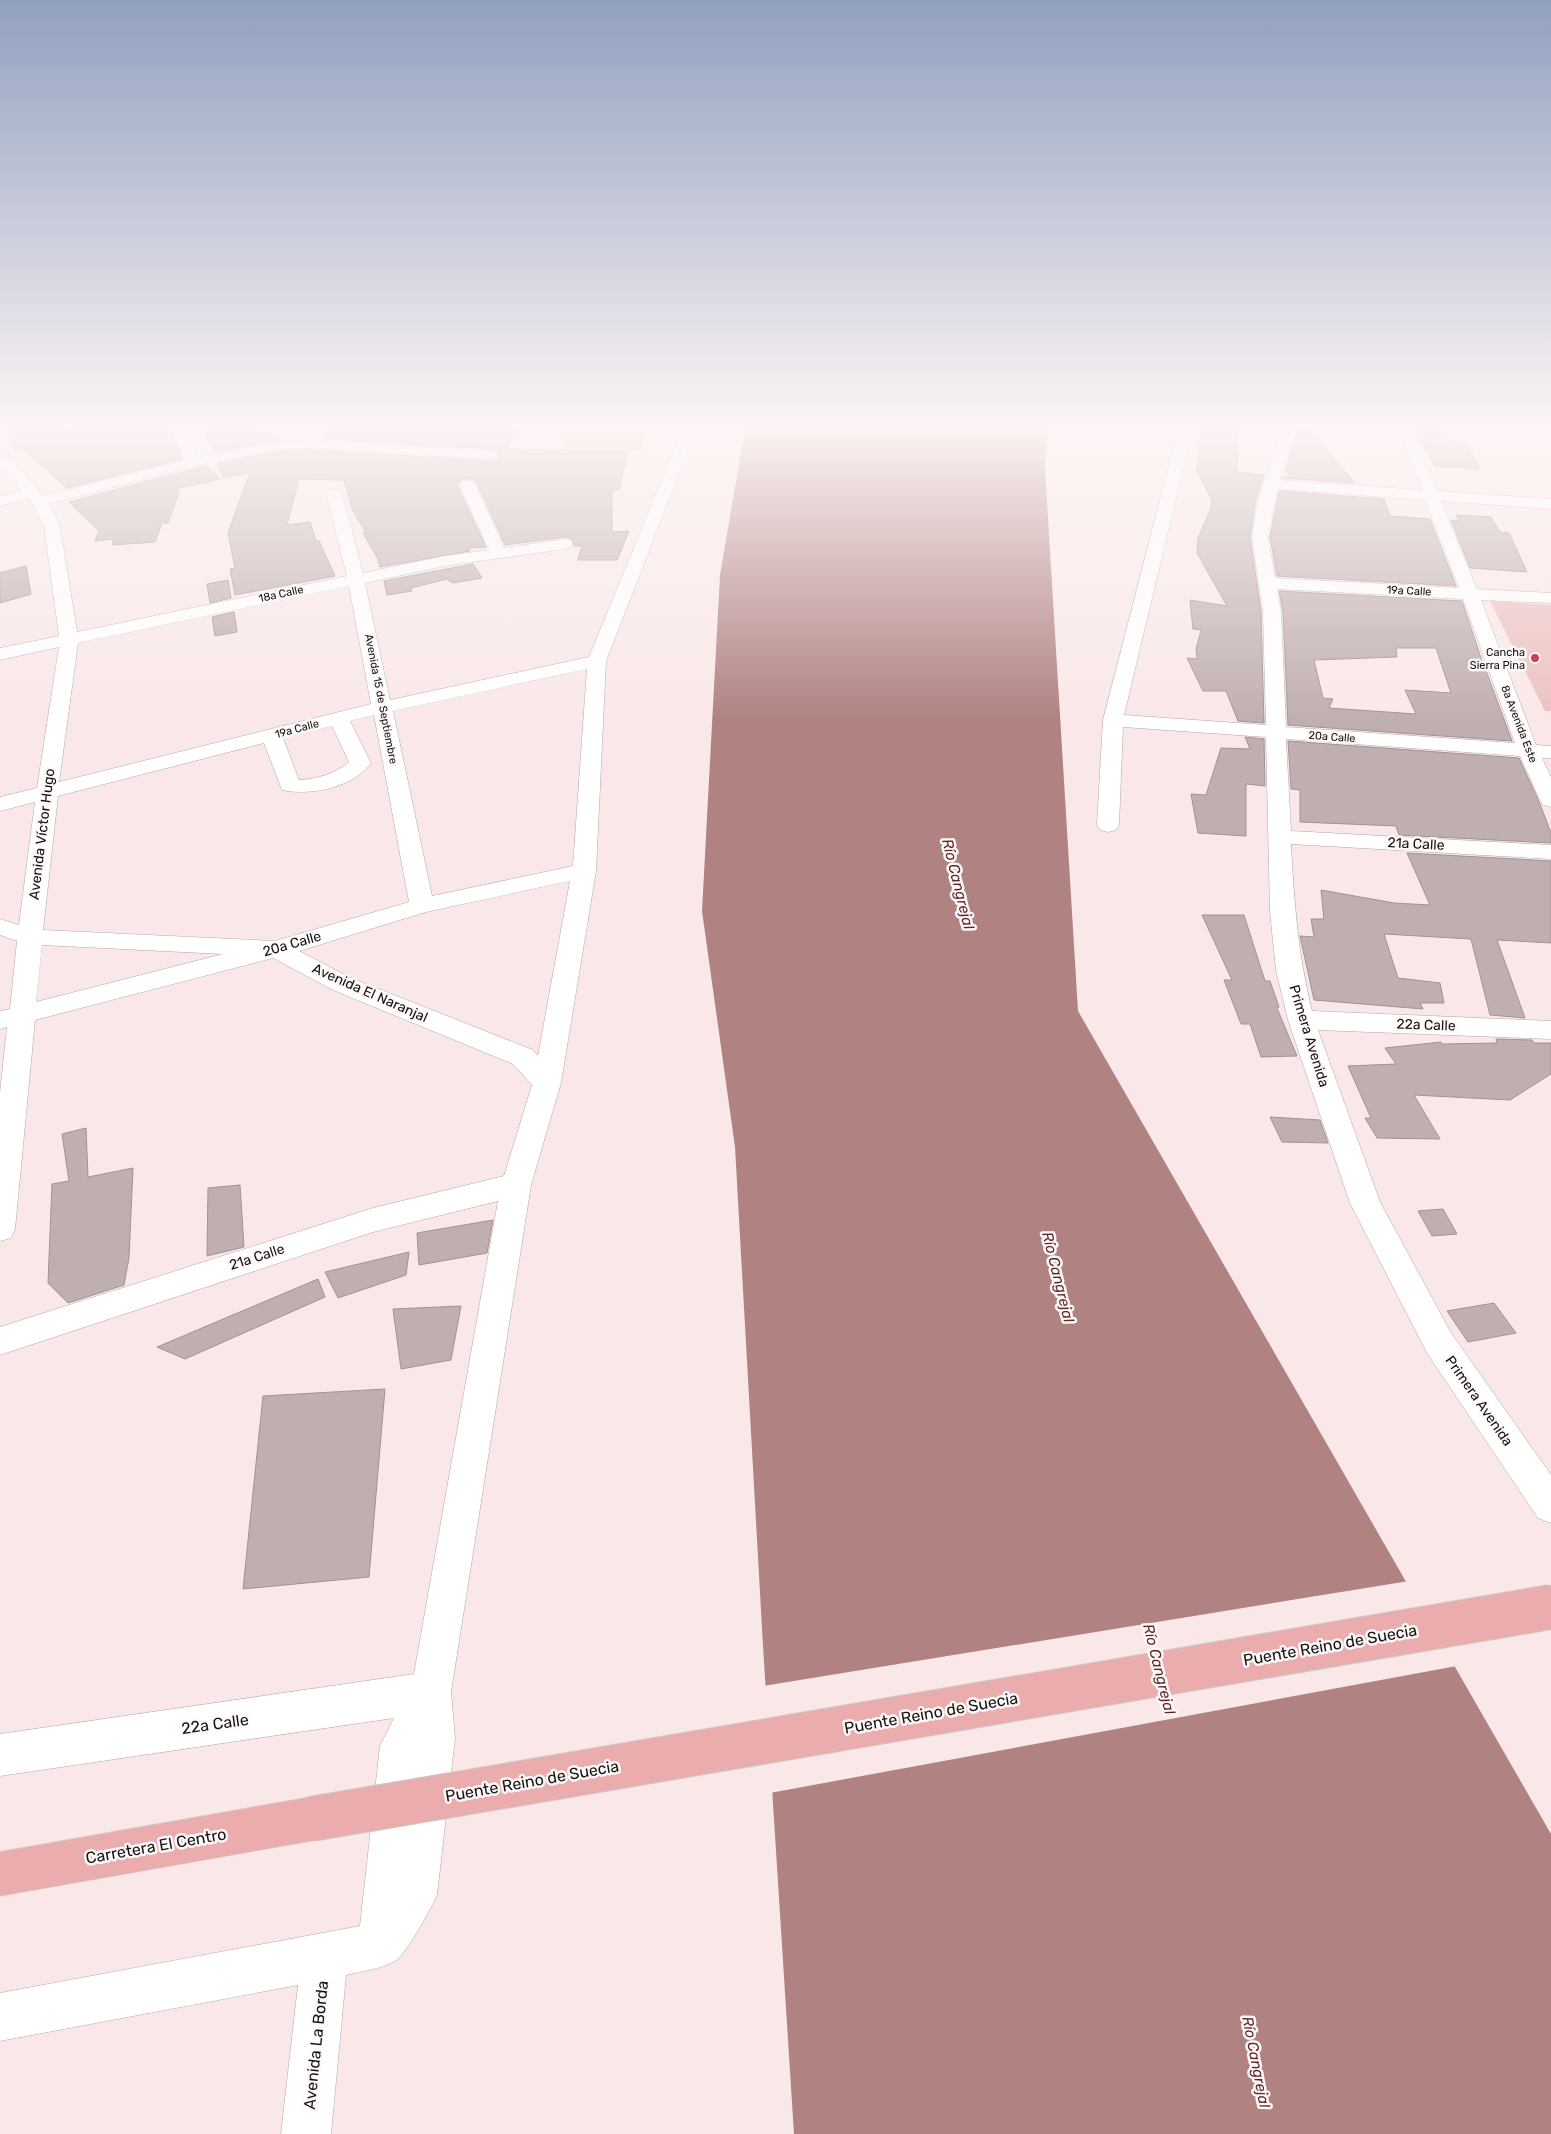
<svg xmlns="http://www.w3.org/2000/svg" width="1551" height="2134" font-family="Rubik,sans-serif">
  <rect width="100%" height="100%" fill="#fae8e8"/>
  <path fill="#ecc1c1" d="M551 423H648L641 451 571 450Z
    M1490 601 1551 605V711H1545Z"/>
  <path fill="#b08282" d="M746 423H1048L1045 469 1078 1011 1551 1834V2134H794L763 1646 735 1147 702 911 720 575Z"/>
  <path fill="#fae8e8" d="M1409 1581 1457 1666 770 1793 763 1686Z"/>
  <path fill="#c0afaf" stroke="#a29292" fill-rule="evenodd" d="M4 423H54L64 431 100 423H111L118 427 138 423H163L170 430 182 459 67 488 22 448 15 450Z
    M202 423H257L263 434 273 432 279 440 214 452Z
    M323 423H457V427L519 430 508 449 628 451 619 490H612V532L629 531 617 560H578L582 546H574L573 540 566 537 505 545 477 483 472 479H462L457 485 486 547 468 548 470 551 380 567 378 559 363 533H366L353 511 344 480 299 479 287 525 310 522 316 541H319L335 576 235 595 230 569 235 568 228 533 250 472 224 478 218 463 281 451 313 450 491 461 496 460 500 456 498 451 491 449 325 439Z
    M1412 423H1440L1451 442 1466 443 1480 469 1435 466Z
    M1201 426 1238 429 1237 472 1264 475 1256 498 1250 537 1261 612 1264 723 1238 721 1226 691H1203L1187 658 1197 659 1196 649 1201 630 1193 629 1190 600 1227 606 1197 553 1198 538 1211 508 1212 500 1197 471Z
    M1298 431H1312L1355 483 1283 478H1290L1286 469Z
    M206 466 220 479 175 489 179 492 168 523H162L155 542 112 545 114 539 95 541 99 531 69 502Z
    M1279 491 1384 499 1390 516 1430 519 1456 586 1277 576 1270 537Z
    M1456 515 1491 517 1500 532 1509 533 1527 572 1470 568 1451 520 1459 521Z
    M473 564 482 578 453 583 447 579 411 588 412 591 387 595 384 581Z
    M26 566 31 594 0 603V573Z
    M228 580 231 598 210 603 207 584Z
    M1279 591 1462 601 1484 667 1485 668 1512 741 1288 725 1283 612ZM1396 648H1436L1451 693 1405 690 1416 714 1329 708 1333 699 1323 698 1314 660 1397 657Z
    M234 612 237 632 215 636 212 617Z
    M1245 737 1264 739 1265 786 1246 784V836L1198 833 1191 794 1206 795 1221 748 1250 749Z
    M1288 741 1519 758 1540 804 1551 833V843L1399 835 1396 826 1300 822V790L1291 789Z
    M1407 853 1551 861V943L1497 940 1525 1018 1490 1015 1471 939 1384 934 1398 978 1440 983 1444 1003H1420L1423 1009 1314 1000 1300 936 1314 937 1311 919H1324L1321 890 1394 903 1430 905Z
    M1202 915H1244L1265 981H1270L1279 1007 1277 1008 1297 1056 1261 1057 1250 1024H1241L1224 980H1232Z
    M1496 1039 1532 1040 1534 1043H1551V1074L1510 1100 1414 1095 1440 1139 1377 1138 1365 1118H1371L1348 1066 1396 1064 1385 1048 1441 1042 1442 1044 1497 1043Z
    M1270 1117 1320 1120 1328 1143 1282 1142Z
    M86 1128 88 1177 133 1168 129 1258 124 1285 68 1303 48 1283 52 1184 69 1181 62 1134Z
    M240 1185 244 1247 207 1256 208 1188Z
    M1443 1209 1457 1234 1432 1236 1418 1211Z
    M493 1220 487 1253 419 1265 417 1233Z
    M409 1252 406 1275 338 1298 325 1272Z
    M318 1279 325 1297 185 1359 157 1347Z
    M1494 1303 1516 1333 1468 1342 1447 1311Z
    M461 1306 451 1360 401 1369 393 1309Z
    M385 1389 369 1577 243 1589 263 1396Z"/>
  <g fill="none" stroke-linecap="round" stroke-linejoin="round">
    <defs>
      <path id="minor" d="M169 423H183L198 457 281 441 313 440 491 451 496 452 498 455 496 458 491 459 313 448 281 449 194 466 49 504 60 526 77 632 347 576 326 493 329 490H339L342 493 363 573 445 556 489 550 459 484 462 481H472L475 484 504 548 565 539 571 541 573 544 571 547 565 549 445 566 365 583 390 700 589 657 675 448 683 423H697L689 448 606 661 596 871 561 1083 531 1185 451 1692 455 1738 437 1895C431 1908 406 1955 395 1961 381 1969 362 1971 346 1975L331 2134H281L298 1985 0 2041V1993L360 1926 380 1746 394 1718 0 1776V1734L414 1674 498 1201 373 1232 0 1355V1327L373 1208 504 1176 532 1085 513 1064 333 990 273 958 35 1020 15 1229 11 1238 0 1241V1093L7 1027 0 1029V1011L10 1009 17 941 0 935V919L19 925 35 802 0 811V797L37 788 59 647 0 660V648L59 636 44 526 33 504 28 498 0 506V496L22 491 15 480 0 467V455C20 460 30 483 43 496L185 460ZM349 586 371 704 59 782 78 643ZM587 669 573 866 432 896 393 711ZM374 715 409 902 275 941 43 930 58 796 264 743 282 790C310 796 353 788 371 763L350 721ZM332 726 349 762C335 774 317 779 299 780L283 738ZM570 881 538 1056 533 1050 351 978 299 951 426 912ZM42 945 223 954 36 1002Z
        M1180 423H1194L1124 715 1266 725 1263 612 1252 537 1258 498 1285 423H1299L1280 480 1422 490 1396 423H1410L1437 491 1551 499V509L1441 501 1477 589 1551 593V603L1481 600 1536 745 1551 746V758H1542L1551 777V807L1543 805 1540 800 1520 756 1286 739 1291 831 1551 845V859L1291 844C1294 903 1298 954 1312 1011L1551 1021V1039L1318 1030 1380 1202 1451 1333 1551 1475V1523L1538 1518 1427 1353 1350 1203 1288 1020 1276 970 1270 912 1266 737 1123 727 1119 825 1116 830 1108 832 1100 830 1097 825 1103 720ZM1277 489 1425 500 1459 588 1275 578 1268 537ZM1277 589 1463 599 1515 743 1286 727 1281 612Z
        M1527 423H1551V427H1534Z"/>
      <path id="major" d="M311 1797 326 1804 333 1819 326 1834 311 1841 0 1896V1852Z"/>
    </defs>
    <use href="#minor" stroke="#b6a6a5" stroke-width="1"/>
    <use href="#major" stroke="#cccbcb" stroke-width="1"/>
    <use href="#minor" fill="#fff" fill-rule="evenodd"/>
    <use href="#major" fill="#ebacae" fill-rule="evenodd"/>
    <defs>
      <path id="major-bridge" d="M311 1819 1551 1607"/>
    </defs>
    <use href="#major-bridge" stroke="#cccbcb" stroke-width="46" stroke-linecap="butt"/>
    <use href="#major-bridge" stroke="#ebacae" stroke-width="44"/>
  </g>
  <linearGradient id="sky" x2="0" y2="1"><stop stop-color="#91a0bf"/><stop offset="0.59" stop-color="#fdf5f5"/><stop offset="1" stop-color="#fdf5f5" stop-opacity="0"/></linearGradient>
  <rect width="1551" height="721" fill="url(#sky)"/>
  <circle fill="#d03f4f" stroke="#fdf9f9" stroke-width="2" cx="1535" cy="658" r="5"/>
  <g text-anchor="middle" dominant-baseline="central" stroke-width="5" stroke-linejoin="round" paint-order="stroke">
    <g font-size="11" fill="#171111" stroke="#fdf9f9">
      <text transform="translate(1409 591) rotate(3)">19a Calle</text>
      <text transform="translate(281 594) rotate(-12)">18a Calle</text>
      <text transform="translate(381 699) rotate(79)">Avenida 15 de Septiembre</text>
      <text transform="translate(1519 724) rotate(69)">8a Avenida Este</text>
      <text transform="translate(297 729) rotate(-15)">19a Calle</text>
      <text transform="translate(1332 737) rotate(4)">20a Calle</text>
    </g>
    <g font-size="11" fill="#171111" stroke="#fdf9f9" text-anchor="end">
      <text x="1525" y="652">Cancha<tspan x="1525" dy="13">Sierra Pina</tspan></text>
    </g>
    <g font-size="14" fill="#171111" stroke="#fdf9f9">
      <text transform="translate(42 834) rotate(-83)">Avenida Víctor Hugo</text>
      <text transform="translate(1416 844) rotate(3)">21a Calle</text>
      <text transform="translate(292 944) rotate(-16)">20a Calle</text>
      <text transform="translate(370 993) rotate(24)">Avenida El Naranjal</text>
      <text transform="translate(1426 1025) rotate(2)">22a Calle</text>
      <text transform="translate(1309 1036) rotate(73)">Primera Avenida</text>
      <text transform="translate(257 1257) rotate(-18)">21a Calle</text>
      <text transform="translate(1479 1401) rotate(55)">Primera Avenida</text>
    </g>
    <g font-size="15" font-style="italic" fill="#622529" stroke="#fdf9f9">
      <text transform="translate(958 884) rotate(76)">Río Cangrejal</text>
      <text transform="translate(1058 1277) rotate(76)">Río Cangrejal</text>
      <text transform="translate(1159 1669) rotate(76)">Río Cangrejal</text>
      <text transform="translate(1256 2062) rotate(79)">Río Cangrejal</text>
    </g>
    <g font-size="16" fill="#171111" stroke="#fdf9f9">
      <text transform="translate(1330 1645) rotate(-10)">Puente Reino de Suecia</text>
      <text transform="translate(931 1713) rotate(-10)">Puente Reino de Suecia</text>
      <text transform="translate(215 1724) rotate(-8)">22a Calle</text>
      <text transform="translate(532 1781) rotate(-10)">Puente Reino de Suecia</text>
      <text transform="translate(156 1846) rotate(-10)">Carretera El Centro</text>
      <text transform="translate(316 2045) rotate(-84)">Avenida La Borda</text>
    </g>
  </g>
</svg>
